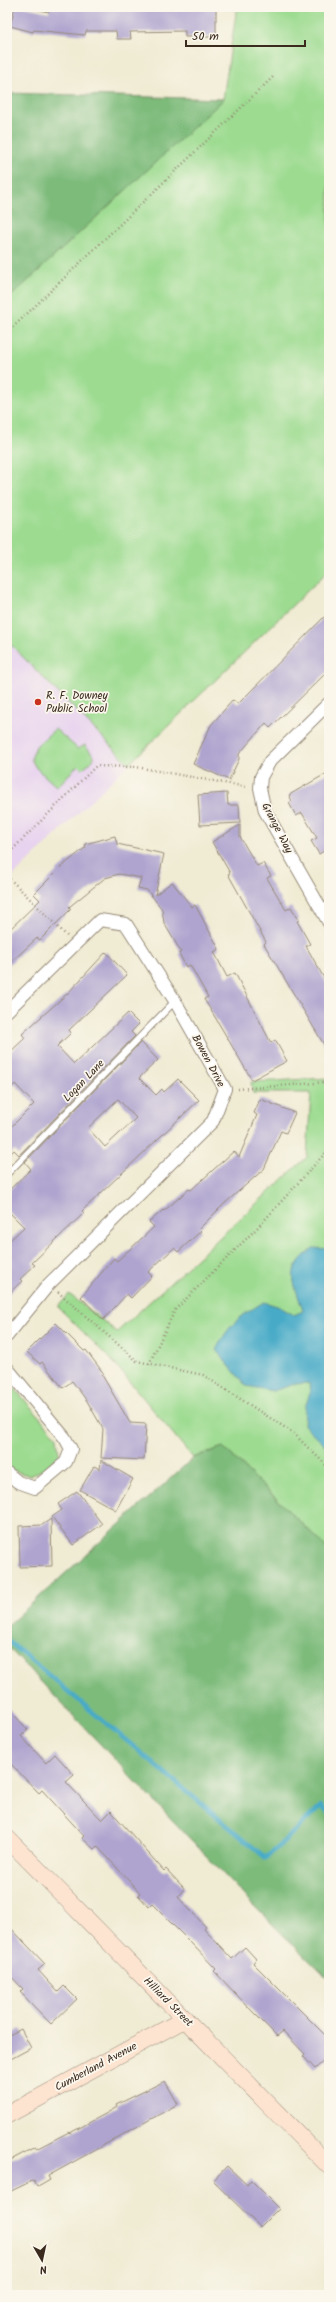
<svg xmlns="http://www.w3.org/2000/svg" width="336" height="2302" font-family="Kalam,sans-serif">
  <rect width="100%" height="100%" fill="#fbf7ec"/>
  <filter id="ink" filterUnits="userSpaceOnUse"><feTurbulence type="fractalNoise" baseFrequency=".025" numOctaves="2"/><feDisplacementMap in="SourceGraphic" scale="8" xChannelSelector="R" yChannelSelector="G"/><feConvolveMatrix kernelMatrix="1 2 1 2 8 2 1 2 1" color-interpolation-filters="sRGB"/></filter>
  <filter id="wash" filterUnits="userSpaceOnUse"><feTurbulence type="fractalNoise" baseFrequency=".012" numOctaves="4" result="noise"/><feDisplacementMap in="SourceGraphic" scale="16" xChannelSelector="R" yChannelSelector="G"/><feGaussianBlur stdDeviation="0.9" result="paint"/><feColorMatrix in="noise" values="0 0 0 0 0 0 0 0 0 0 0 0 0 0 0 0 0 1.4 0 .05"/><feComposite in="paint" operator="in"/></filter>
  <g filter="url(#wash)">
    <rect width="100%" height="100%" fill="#f0ebd3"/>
    <path fill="#e7d2ef" d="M7 641 129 764 7 882Z"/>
    <path fill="#9cdb90" stroke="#6c8257" d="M237 7H329V570L129 764 7 641V300L223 99Z
      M55 729 78 749 85 745 94 756 93 760 82 769 78 765 57 787 36 768 31 759 36 746Z
      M329 1078V1550L223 1447 193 1458 116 1365 58 1307 69 1294 117 1332 307 1157 311 1093H253L251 1082Z
      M7 1380 57 1437 59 1455 45 1468 30 1476 13 1470 7 1466Z"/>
    <path fill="#7dbb7a" stroke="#5c724c" d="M7 93 224 99 7 300Z
      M223 1447 329 1550V1980L252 1904 7 1646V1626L193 1458Z"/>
    <path fill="#47aac7" stroke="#416a72" d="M313 1248 329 1249V1449L304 1425 305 1407 310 1393 309 1383 295 1384 273 1391 246 1386 216 1350C229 1324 240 1316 264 1302L280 1307 294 1315 303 1311C293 1278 284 1272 313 1248Z"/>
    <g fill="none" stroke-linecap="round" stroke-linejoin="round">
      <path stroke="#47aac7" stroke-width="4.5" d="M7 1640 266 1858 321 1806 329 1814"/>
    </g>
    <g id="blocks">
      <path fill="#afa4cf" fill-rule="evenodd" d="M15 7H25L49 12V7L95 10V7H216V37H185V31L130 32 131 39H117L116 31H86L85 35 34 30 33 32 10 26Z
        M329 612V670L270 728 266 723 239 754V759L229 780 193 764 211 725 233 700 238 704Z
        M329 772V859L324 851 319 854 311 841 317 838 302 813 296 816 289 803 292 801 289 795Z
        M227 793 228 805H239L240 823 200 825 198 795Z
        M240 825V837L257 866 263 863 271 876 267 878 286 910 291 907 299 920 297 921 310 944 306 946 329 987V1053L264 944 266 942 228 874 230 873 212 842Z
        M115 836 117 844 164 854 155 895 172 882 192 907 195 905 219 949 214 952 227 977 235 973 271 1043 275 1040 287 1061 252 1080 212 1012 204 999 208 997 190 965 186 967 179 953 181 952 164 923 162 909 147 890 138 888 141 878 119 874 105 878 69 907 71 909 40 940 37 938 7 966V932L40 900 34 894 60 868 86 847 85 844Z
        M106 952 127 975 69 1030 71 1033 57 1046 74 1064 128 1013 139 1024 131 1032 135 1036 19 1155 14 1150 7 1157V1131L34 1104 15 1084 7 1092V1055L25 1038 22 1034 68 993Z
        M141 1042 158 1060 139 1078 156 1095 162 1089 164 1092 178 1079 199 1100 82 1211 84 1213 32 1263 35 1265 20 1279 22 1281 7 1295V1243L24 1227 7 1210V1192L31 1169 25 1162ZM118 1099 136 1118 105 1147 88 1128Z
        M260 1099 295 1113 286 1133 281 1131 264 1169 223 1205 199 1229 201 1231 178 1252 174 1248 148 1272 152 1276 131 1298 127 1294 103 1320 81 1297 114 1258 117 1261 154 1227 149 1222 163 1210 164 1211 189 1189 191 1190 234 1151 239 1157 257 1115 254 1113Z
        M56 1323 84 1351 86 1350 104 1374 102 1375 130 1423 146 1424 144 1460 101 1458 103 1429 87 1401 72 1381 63 1388 42 1362 40 1364 27 1352Z
        M101 1460 133 1479 116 1510 80 1490 94 1466 100 1469Z
        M77 1491 102 1524 73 1545 52 1517 62 1510 58 1504Z
        M51 1519 52 1566 20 1567 19 1526 42 1525Z
        M7 1707 28 1730 21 1736 46 1763 55 1754 74 1775 66 1782 102 1820 111 1811 164 1871 166 1869 185 1889 178 1897 206 1927 204 1929 232 1959 245 1947 256 1959 253 1963 329 2039V2056L315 2069 303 2056 305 2054 283 2031 277 2036 253 2012 214 1971 216 1969 190 1942 152 1904 149 1907 138 1895 140 1893 97 1846 94 1849 82 1838 84 1836 42 1790 39 1793 7 1760Z
        M7 1924 45 1964 38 1970 58 1992 64 1986 77 1999 51 2024 20 1992 23 1989 7 1972Z
        M21 2029 31 2048 7 2061V2036Z
        M165 2081 178 2104 48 2176 50 2180 38 2187 34 2180 7 2193V2162L35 2147 36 2149 69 2132 70 2133 107 2113 117 2107 116 2105Z
        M227 2166 247 2185 251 2180 279 2208 260 2227 213 2181Z"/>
    </g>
  </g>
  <g filter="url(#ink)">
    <use href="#blocks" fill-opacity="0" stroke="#968a78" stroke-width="1"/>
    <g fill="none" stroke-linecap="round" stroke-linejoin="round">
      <defs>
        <path id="lane" d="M7 1174 175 1001"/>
        <path id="street" d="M329 703 270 761 261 777 260 788 265 811 329 923
          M7 1011 100 920 126 924 175 1001 225 1089 213 1121 49 1284 7 1336
          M7 1368 65 1438 71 1449 66 1462 35 1488 18 1482 7 1473"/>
        <path id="secondary" d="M7 1838 329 2166
          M7 2115 185 2019"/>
      </defs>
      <use href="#lane" stroke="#968a78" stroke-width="8"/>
      <use href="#street" stroke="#968a78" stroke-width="14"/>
      <use href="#secondary" stroke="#968a78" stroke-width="18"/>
      <path stroke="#968a78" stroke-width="2.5" stroke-dasharray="1 3" stroke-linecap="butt" d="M7 333 274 76
        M7 855 96 766 136 767 247 787
        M7 876 67 936
        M238 1089 329 1082
        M58 1292 137 1361 203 1375 292 1432 329 1468
        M149 1364 175 1310 260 1225 329 1149"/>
      <use href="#lane" stroke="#fff" stroke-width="6"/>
      <use href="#street" stroke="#fff" stroke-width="12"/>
      <use href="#secondary" stroke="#fde4d1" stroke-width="17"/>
    </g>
  </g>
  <circle fill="#c8321e" stroke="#fbf7ec" stroke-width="1.5" cx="38" cy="702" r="4"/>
  <g text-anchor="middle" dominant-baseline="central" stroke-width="3.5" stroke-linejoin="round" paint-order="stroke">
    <g font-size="11" fill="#3b2a1e" stroke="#fbf7ec" text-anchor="start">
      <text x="46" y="696">R. F. Downey<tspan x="46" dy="13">Public School</tspan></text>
    </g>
    <g font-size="11" fill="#3b2a1e" stroke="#fbf7ec">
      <text transform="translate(277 828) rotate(63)">Grange Way</text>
      <text transform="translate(208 1061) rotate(62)">Bowen Drive</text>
      <text transform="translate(84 1081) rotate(-46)">Logan Lane</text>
      <text transform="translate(168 2002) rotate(45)">Hilliard Street</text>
      <text transform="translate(96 2067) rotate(-28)">Cumberland Avenue</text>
    </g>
  </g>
  <rect width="336" height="2302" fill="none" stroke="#fbf7ec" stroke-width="24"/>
  <g transform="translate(42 2260) rotate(171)" stroke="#fbf7ec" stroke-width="3" paint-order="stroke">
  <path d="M0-3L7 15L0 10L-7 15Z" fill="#3b2a1e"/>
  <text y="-6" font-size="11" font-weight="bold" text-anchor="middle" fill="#3b2a1e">N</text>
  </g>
  <path d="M186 40v6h119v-6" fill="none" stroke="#3b2a1e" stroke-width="2"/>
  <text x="192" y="40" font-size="12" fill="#3b2a1e" stroke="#fbf7ec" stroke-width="3" paint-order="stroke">50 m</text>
</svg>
